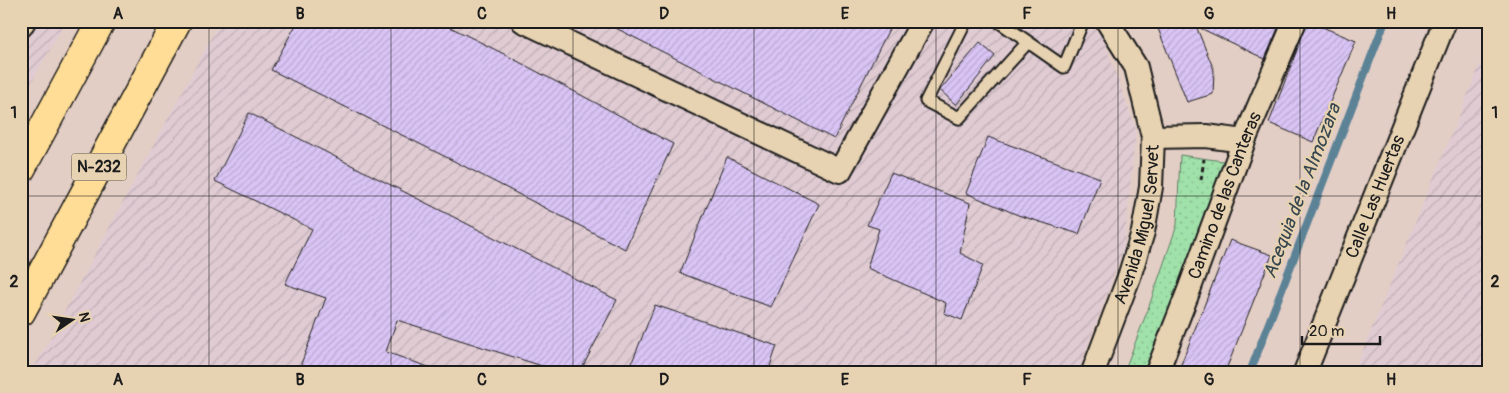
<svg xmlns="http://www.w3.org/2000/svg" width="1509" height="393" font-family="Pangolin,sans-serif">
  <defs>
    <pattern id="industrial-furrows" width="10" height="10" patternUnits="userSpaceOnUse" patternTransform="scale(1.25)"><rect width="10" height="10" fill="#e0cbd3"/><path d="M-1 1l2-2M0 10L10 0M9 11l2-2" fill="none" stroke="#c0aeb5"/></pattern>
    <pattern id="park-dots" width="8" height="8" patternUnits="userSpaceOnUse" patternTransform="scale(1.25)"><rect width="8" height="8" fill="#a0e1aa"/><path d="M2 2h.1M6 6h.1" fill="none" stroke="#89c092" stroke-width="1.8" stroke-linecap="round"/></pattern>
    <pattern id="building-hatch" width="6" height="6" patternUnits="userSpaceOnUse" patternTransform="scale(1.25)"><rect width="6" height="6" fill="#d9c4f5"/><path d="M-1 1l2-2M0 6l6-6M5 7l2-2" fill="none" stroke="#baa8d1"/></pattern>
  </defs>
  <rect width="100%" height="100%" fill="#e3cec5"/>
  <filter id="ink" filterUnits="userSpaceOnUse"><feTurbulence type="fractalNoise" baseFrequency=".02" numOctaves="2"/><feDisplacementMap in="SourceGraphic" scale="10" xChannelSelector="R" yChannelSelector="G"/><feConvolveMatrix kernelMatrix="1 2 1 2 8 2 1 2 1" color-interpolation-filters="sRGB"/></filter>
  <g filter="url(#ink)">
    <path fill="url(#industrial-furrows)" d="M21 21H66L21 101Z
      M220 21H1083L1102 36 1136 129 1124 248 1078 372H32Z
      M1488 45V372H1354Z"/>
    <path fill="url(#park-dots)" stroke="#5e7e63" d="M1180 155 1230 162 1152 372H1124L1148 309 1177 225Z"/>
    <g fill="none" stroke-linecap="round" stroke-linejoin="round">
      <path stroke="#5c8296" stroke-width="8" d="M1250 372 1385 21"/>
    </g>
    <path fill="url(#building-hatch)" stroke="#1c1c1c" d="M298 21H438L504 54 673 144 625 249 452 160 271 70Z
      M602 21H893L834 139Z
      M1155 21H1281L1265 59 1196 26 1214 70 1213 94 1187 102Z
      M1308 21 1356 41 1313 142 1269 123Z
      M980 43 995 56 956 105 940 90Z
      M249 113 617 300 580 372H561L397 320 386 352 434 369 433 372H298L326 298 285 284 312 229 215 181Z
      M988 137 1100 178 1079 234 1018 215 966 193Z
      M727 157 819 204 771 307 680 273Z
      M891 173 970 203 960 253 983 265 962 320 944 313 946 303 867 268 879 229 867 225Z
      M1230 240 1272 255 1225 372H1178Z
      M655 305 777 346 768 372H628Z"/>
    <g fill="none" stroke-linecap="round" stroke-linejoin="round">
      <defs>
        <path id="service" d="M966 21 926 101 959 118 1028 42
          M998 21 1064 67 1083 21"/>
        <g id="minor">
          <path d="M523 21 840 171 923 21"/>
          <path d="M21 26 24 21"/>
          <path d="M1153 137 1206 136 1244 141"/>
          <path id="s1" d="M1093 372 1129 277 1143 232 1151 187 1153 137 1136 67 1107 21"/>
          <path id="s2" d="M1157 372 1189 290 1244 141 1295 21"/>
          <path id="s3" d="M1305 372 1445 21"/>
        </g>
        <path id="trunk" d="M21 169 101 21
          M21 312 177 21"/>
      </defs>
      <use href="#service" stroke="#1c1c1c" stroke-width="15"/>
      <use href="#minor" stroke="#1c1c1c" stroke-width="26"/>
      <use href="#trunk" stroke="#1c1c1c" stroke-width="31"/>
      <path stroke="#1c1c1c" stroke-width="3" stroke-dasharray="5 4" stroke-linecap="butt" d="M1201 180 1204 159"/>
      <use href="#service" stroke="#e7d2b1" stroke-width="11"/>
      <use href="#minor" stroke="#e7d2b1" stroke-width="22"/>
      <use href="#trunk" stroke="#ffdd96" stroke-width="28"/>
    </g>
  </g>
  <path fill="none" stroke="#1c1c1c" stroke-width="1" stroke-opacity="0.55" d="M209 21V372M391 21V372M573 21V372M754 21V372M936 21V372M1118 21V372M1300 21V372M21 196H1488"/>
  <g text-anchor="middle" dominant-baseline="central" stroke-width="4.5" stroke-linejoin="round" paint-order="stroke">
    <rect fill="#e7d2b1" stroke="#595349" stroke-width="1" x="71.5" y="153.5" width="55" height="27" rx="4"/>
    <g font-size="16" font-weight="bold" fill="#1c1c1c">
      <text x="99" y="167">N-232</text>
    </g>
    <g font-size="18" fill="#1c1c1c" stroke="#e7d2b1">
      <text stroke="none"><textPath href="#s2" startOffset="189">Camino de las Canteras</textPath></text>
      <text stroke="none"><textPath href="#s3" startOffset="189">Calle Las Huertas</textPath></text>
      <text stroke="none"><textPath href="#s1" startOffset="155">Avenida Miguel Servet</textPath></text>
    </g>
    <g font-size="19" font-style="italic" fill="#36464f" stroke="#e7d2b1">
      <text transform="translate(1302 191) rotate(-69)">Acequia de la Almozara</text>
    </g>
  </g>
  <rect width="1509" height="393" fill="none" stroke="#e7d2b1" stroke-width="55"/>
  <g transform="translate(72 320) rotate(77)" stroke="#e7d2b1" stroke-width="4" paint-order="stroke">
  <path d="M0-4L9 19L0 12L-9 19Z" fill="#1c1c1c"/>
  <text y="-8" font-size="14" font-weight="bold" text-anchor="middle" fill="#1c1c1c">N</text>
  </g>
  <path d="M1302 336v8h78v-8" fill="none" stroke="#1c1c1c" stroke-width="2.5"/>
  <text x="1309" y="336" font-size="15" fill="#1c1c1c" stroke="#e7d2b1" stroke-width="4" paint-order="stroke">20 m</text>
  <rect x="28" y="28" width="1454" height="338" fill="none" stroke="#1c1c1c" stroke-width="2"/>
  <g font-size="16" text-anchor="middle" font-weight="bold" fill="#1c1c1c">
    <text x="118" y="19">A</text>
    <text x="300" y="19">B</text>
    <text x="482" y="19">C</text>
    <text x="664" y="19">D</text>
    <text x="845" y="19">E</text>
    <text x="1027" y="19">F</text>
    <text x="1209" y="19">G</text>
    <text x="1391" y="19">H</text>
    <text x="14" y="118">1</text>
    <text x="1495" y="118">1</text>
    <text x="14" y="287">2</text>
    <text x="1495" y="287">2</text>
    <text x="118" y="385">A</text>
    <text x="300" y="385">B</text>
    <text x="482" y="385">C</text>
    <text x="664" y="385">D</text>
    <text x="845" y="385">E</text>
    <text x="1027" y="385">F</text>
    <text x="1209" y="385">G</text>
    <text x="1391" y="385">H</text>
  </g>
</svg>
